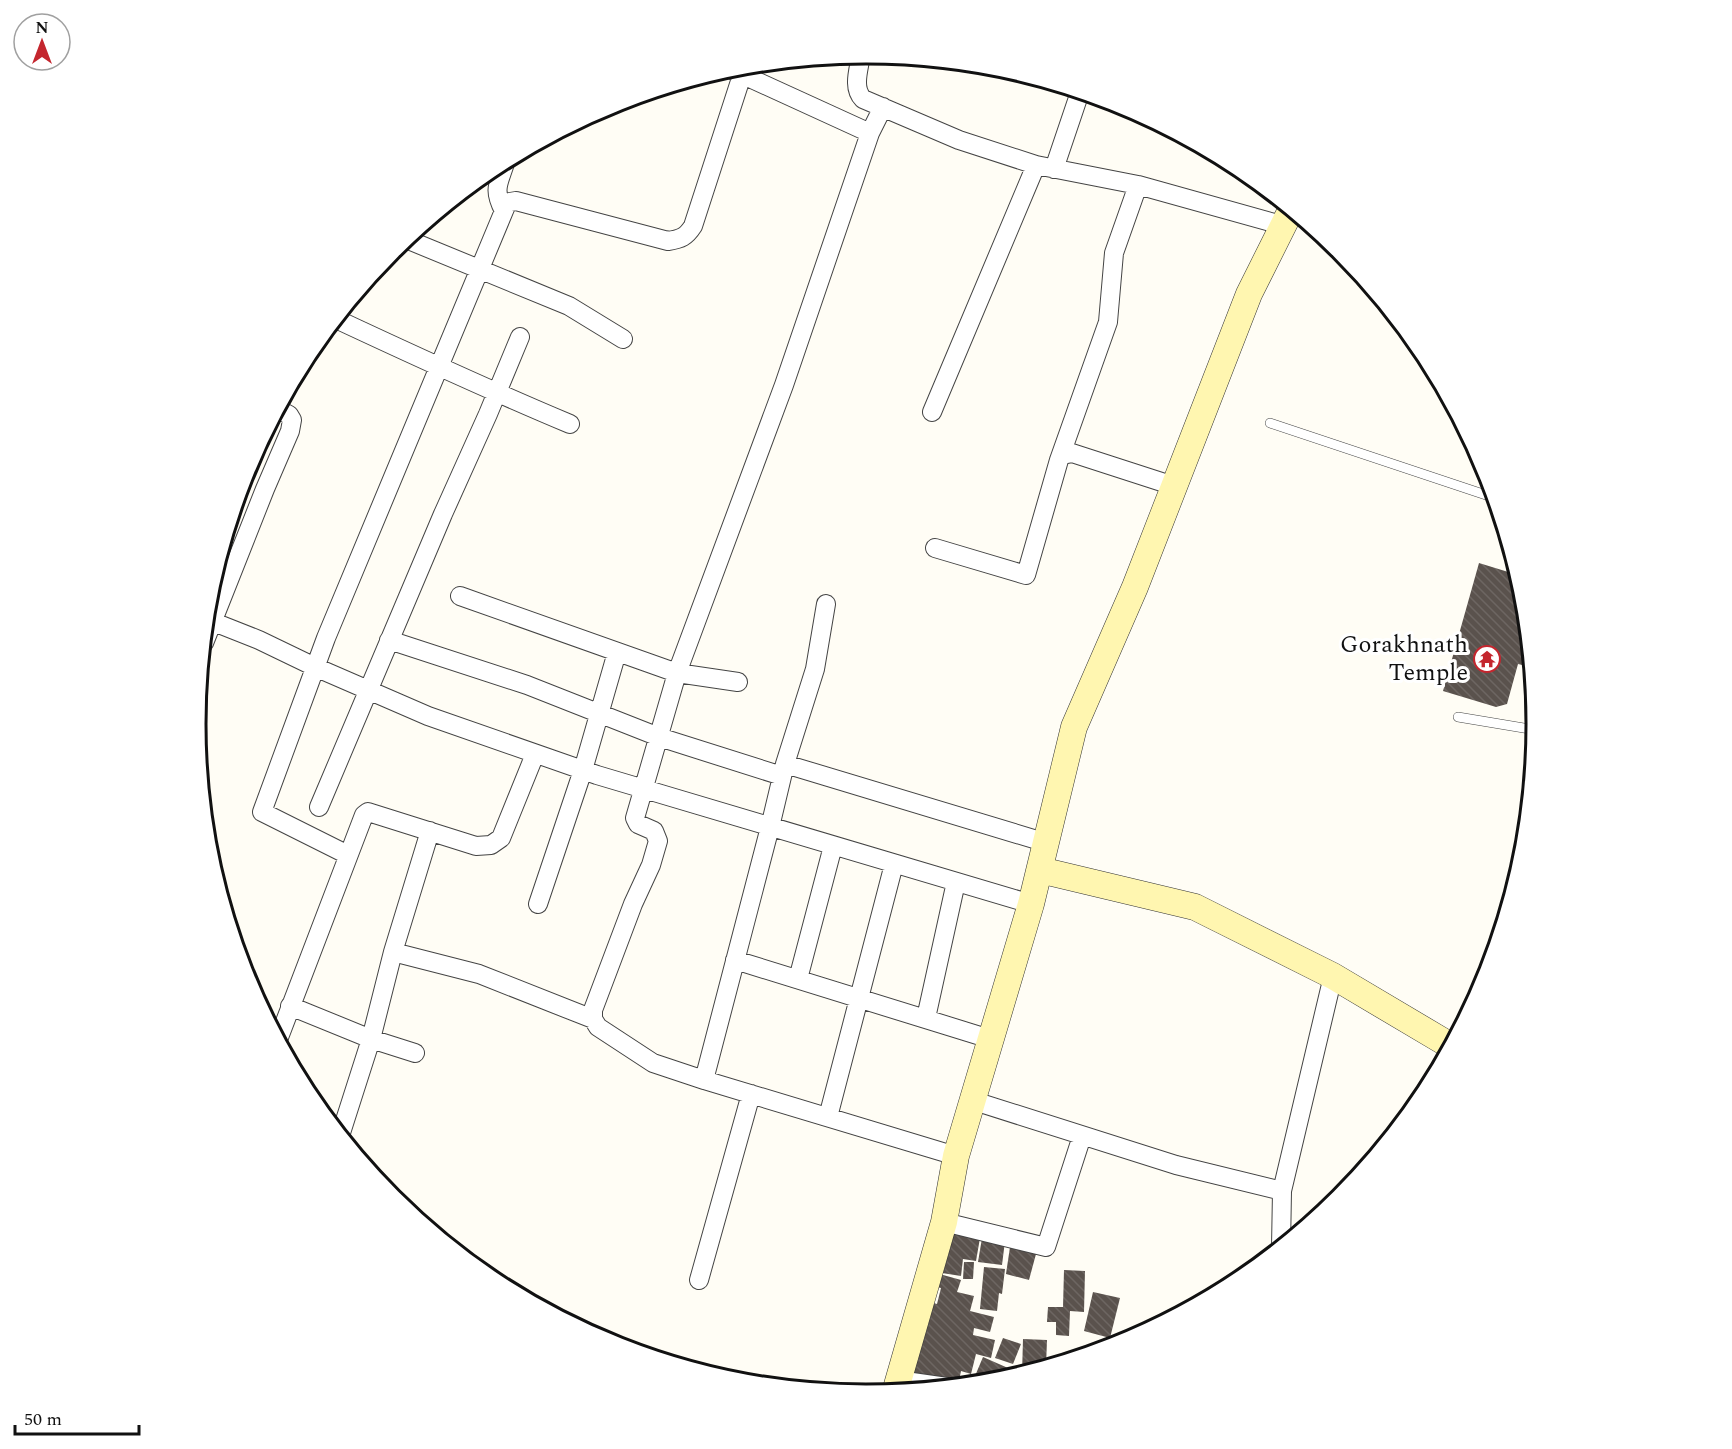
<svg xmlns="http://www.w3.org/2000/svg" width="1732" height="1449" font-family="Spectral,serif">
  <defs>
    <pattern id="building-back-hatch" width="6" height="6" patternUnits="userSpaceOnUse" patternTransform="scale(1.5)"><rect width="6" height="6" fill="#5a524d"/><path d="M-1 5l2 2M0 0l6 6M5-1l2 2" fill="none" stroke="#6d6662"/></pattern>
  </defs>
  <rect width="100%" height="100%" fill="#fffdf5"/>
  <path fill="url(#building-back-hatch)" d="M1479 563 1518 575 1524 594 1531 664 1530 667 1518 664 1507 704 1496 707 1443 691Z
    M948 1233 980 1238 976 1261 963 1259 961 1276 942 1273Z
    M982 1238 1005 1241 1002 1265 978 1262Z
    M1010 1247 1036 1254 1029 1280 1006 1274Z
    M964 1262H974L973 1279H963Z
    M984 1267 1005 1269 1002 1294 999 1293 997 1311 980 1309Z
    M1064 1270 1085 1271 1084 1312 1070 1311 1069 1336 1056 1335V1322H1047L1048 1307H1063Z
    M936 1273 961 1280 957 1292 974 1296 970 1311 994 1317 990 1332 974 1328 973 1335 995 1340 991 1358 976 1354 971 1374 961 1371 958 1386 913 1375 930 1302 937 1304 941 1288 932 1286Z
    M1093 1292 1120 1298 1110 1338 1084 1331Z
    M1003 1338 1021 1344 1013 1364 995 1358Z
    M1023 1339 1047 1340 1046 1367 1022 1374Z
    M983 1357 1008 1368 1003 1380 991 1383 975 1376Z"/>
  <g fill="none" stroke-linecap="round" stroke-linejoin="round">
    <defs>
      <path id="lane" d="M1270 423 1495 498
        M1458 717 1536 730
        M1530 729 1535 711"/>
      <path id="street" d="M861 55C859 69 852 88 863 99L959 140 1036 165 1138 185 1285 226
        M730 69 870 133
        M883 107 870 133 784 385 677 673 635 818 638 824 654 831 658 841 651 865 633 904 593 1010V1019L598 1027 653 1063 704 1080 956 1156
        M1054 169 1080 92
        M504 211C492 188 499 184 506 160
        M406 239 569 306 623 339
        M336 319C413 355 491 391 570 424
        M932 412 1036 165
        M1059 460 1108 322 1114 253 1138 185
        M935 548 1026 575 1059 460C1062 454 1066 454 1072 453L1174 486
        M460 596 677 673 738 682
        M206 619 259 640 315 667 428 716 597 775 1031 904
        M389 640 527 685 659 737 782 776
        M204 643 265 489 290 431 292 420 289 415 278 409
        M785 764 1047 843
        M319 807 443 514 488 414 520 337
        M348 855 262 812 326 638 506 206 510 202 516 201 668 241C681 239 686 237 693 226L742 75
        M538 904 583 770 617 652
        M393 952 479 974 593 1019
        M735 960 990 1039
        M798 979 833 846
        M290 1006 371 1039 340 1136
        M926 1018 956 882
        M278 1040 364 815 368 812 476 846 491 845 501 838 535 754
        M415 1053 371 1039 393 952 430 831
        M704 1080 770 827 785 764 815 669 826 604
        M971 1100 1176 1165 1282 1191
        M828 1117 894 864
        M944 1222 1046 1247 1082 1136
        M1281 1247 1282 1191 1333 976
        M699 1280 751 1094
        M898 1380 947 1387"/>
      <path id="secondary" d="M1040 870 1195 907 1333 976 1451 1046
        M895 1392 944 1222 956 1156 1031 904 1074 727 1135 587 1249 294 1291 210"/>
    </defs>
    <use href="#lane" stroke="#444" stroke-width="10"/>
    <use href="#street" stroke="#444" stroke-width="20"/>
    <use href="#secondary" stroke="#333" stroke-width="27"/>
    <use href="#lane" stroke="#fff" stroke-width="9"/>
    <use href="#street" stroke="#fff" stroke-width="18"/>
    <use href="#secondary" stroke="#fff6b0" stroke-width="26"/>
  </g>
  <defs>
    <symbol id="temple-ring" viewBox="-11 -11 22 22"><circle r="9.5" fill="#fff" stroke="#c4262e" stroke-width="1.5"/><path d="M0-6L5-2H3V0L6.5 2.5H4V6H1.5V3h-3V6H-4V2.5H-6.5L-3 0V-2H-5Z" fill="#c4262e"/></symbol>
  </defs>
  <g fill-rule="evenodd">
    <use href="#temple-ring" x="1472" y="644" width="30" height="30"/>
  </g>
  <g text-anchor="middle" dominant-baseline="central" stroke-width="6" stroke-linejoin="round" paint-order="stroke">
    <g font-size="24" fill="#111" stroke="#fff" text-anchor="end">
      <text x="1468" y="645">Gorakhnath<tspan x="1468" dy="28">Temple</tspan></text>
    </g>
  </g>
  <path d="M0 0H1732V1449H0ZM206 724a660 660 0 1 1 1320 0a660 660 0 1 1-1320 0Z" fill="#fff" fill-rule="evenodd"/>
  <path fill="none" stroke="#111" stroke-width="3" d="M206 724a660 660 0 1 1 1320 0a660 660 0 1 1-1320 0Z"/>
  <g transform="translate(42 42)"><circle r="28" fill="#ffffff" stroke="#a0a0a0" stroke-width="1.5"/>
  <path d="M0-4.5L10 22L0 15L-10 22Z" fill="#c4262e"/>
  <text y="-9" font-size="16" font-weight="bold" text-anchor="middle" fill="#111111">N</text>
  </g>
  <path d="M15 1425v9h124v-9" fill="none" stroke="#111111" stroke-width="3"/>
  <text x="24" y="1425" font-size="18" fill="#111111" stroke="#ffffff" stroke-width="4.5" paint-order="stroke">50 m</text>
</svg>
